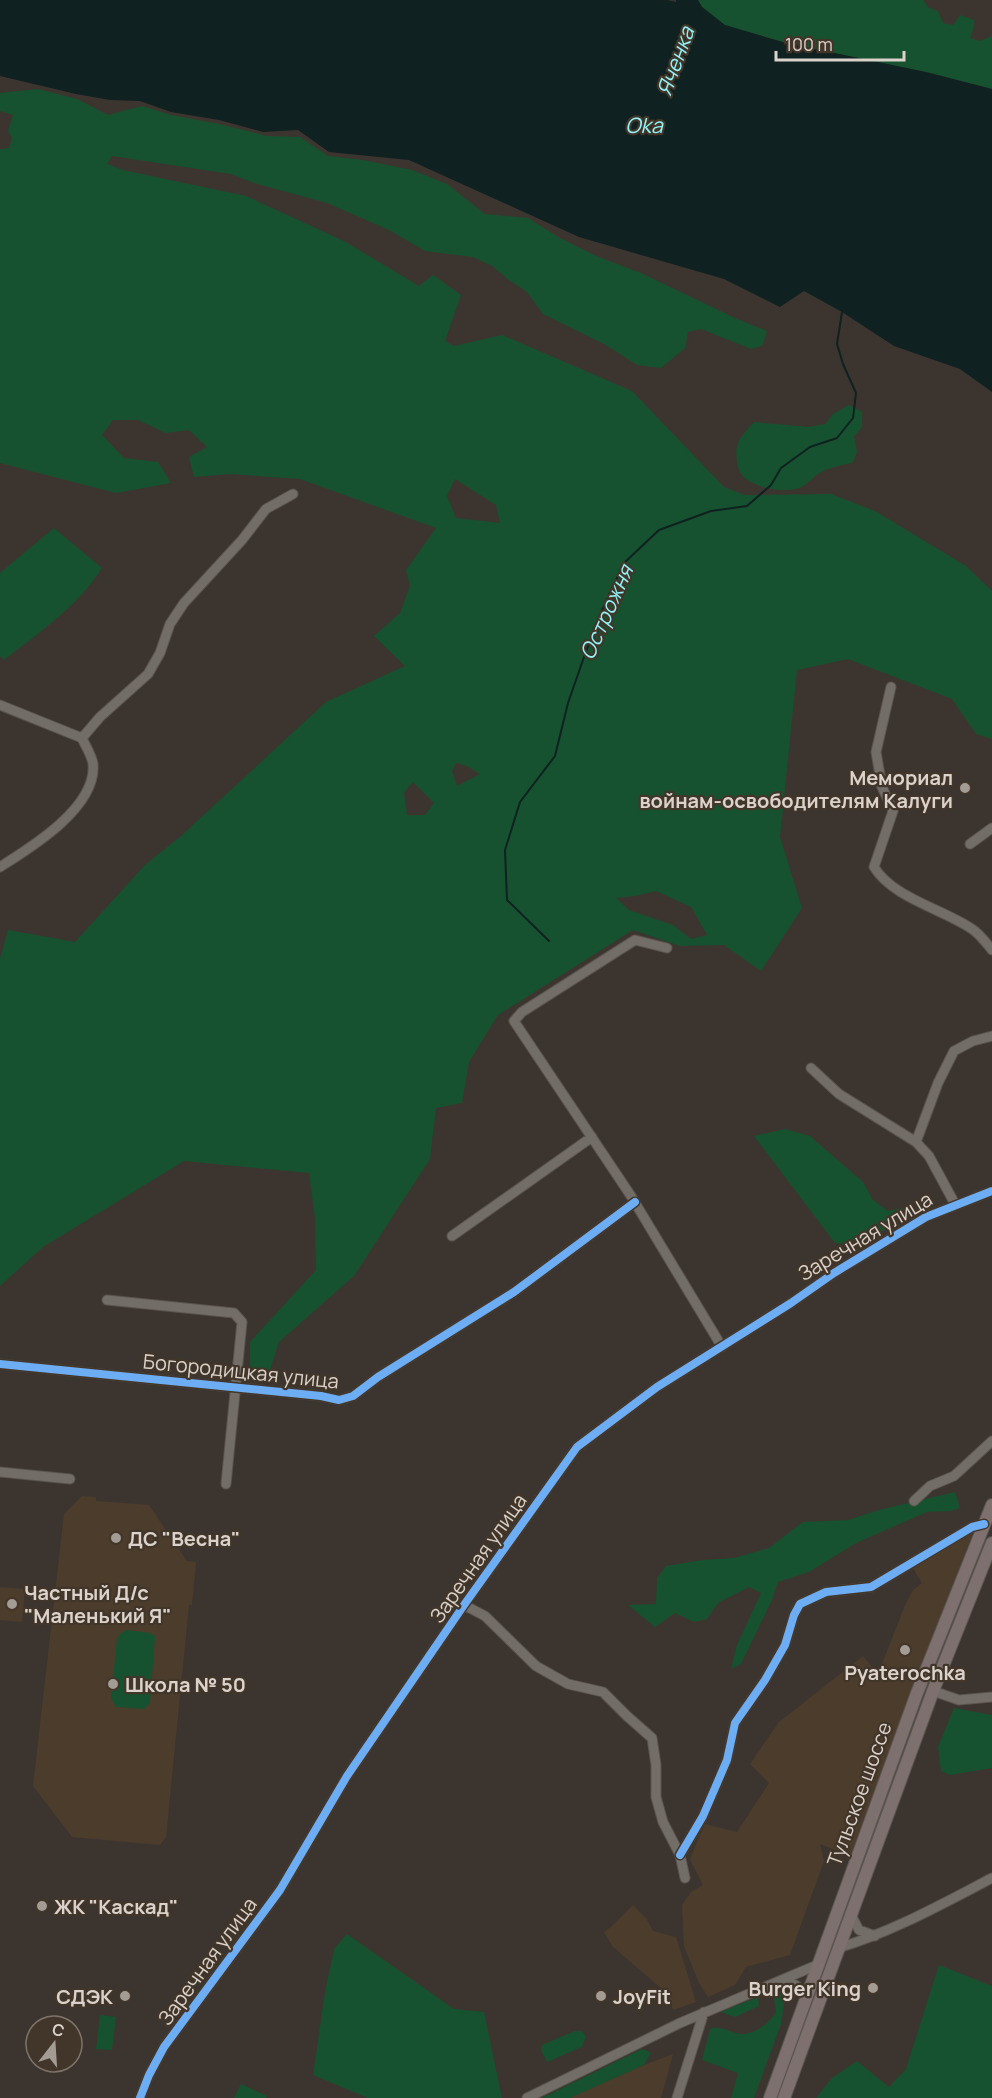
<svg xmlns="http://www.w3.org/2000/svg" width="992" height="2098" font-family="Manrope,sans-serif">
  <rect width="100%" height="100%" fill="#3c352f"/>
  <path fill="#4c3c2c" d="M82 1496 96 1497V1501L149 1505 187 1561 196 1562 192 1605H189L166 1837 160 1845 72 1837 33 1786 64 1514Z
    M975 1527 850 1856 820 1844 824 1861 790 1955 746 1967 735 1985 708 1997 699 1983 684 1946 682 1905 691 1892 703 1885 690 1859 705 1824 737 1832 769 1783 750 1764 779 1722 863 1656 878 1674 906 1603 913 1590 922 1583 911 1565Z
    M0 1587 25 1589 22 1622 0 1620Z
    M633 1905 646 1918 653 1931 676 1937 696 2002 673 2010 668 1994 613 1947 604 1932 612 1926Z
    M673 2054 661 2098H568L644 2065Z"/>
  <path fill="#16522f" fill-rule="evenodd" d="M698 0H923L929 8 938 11 943 23 953 25 960 15 974 20V27L970 38 980 41 992 36V89L926 72 786 43 724 25 702 7Z
    M38 89 77 99 108 115 142 106 171 115 219 124 267 136 300 137 328 156 363 160 412 170 447 184 485 214 528 218 560 238 596 256 641 273 737 319 767 331 762 346 751 349 701 329 688 332 685 348 661 368 637 365 606 345 543 314 527 292 509 280 492 266 473 257 425 251 389 230 327 203 254 183 231 174 112 156 107 164 123 170 246 196 344 241 419 286 433 275 461 295 445 341 454 346 502 335 632 391 724 487 745 495 831 494 875 511 966 566 992 591V739L976 734 952 699 848 659 797 670 780 837 802 908 761 971 724 945 680 946 633 930 498 1015 469 1062 462 1103 436 1108 430 1159 354 1276 279 1342 270 1370 262 1377 250 1374V1342L316 1270 315 1218 309 1173 184 1161 43 1247 0 1286V958L8 930 75 942 145 865 181 836 326 702 405 666 374 636 400 613 410 586 406 570 436 528 300 479 230 474 194 477 189 457 207 447 189 430 166 433 138 420H113L102 435 124 458 158 462 171 483 116 493 0 463V149L9 148 12 138 8 131 13 115 0 111V93ZM455 479 496 505 500 523 456 518 447 496ZM456 763 467 766 480 774 457 786 452 771ZM413 782 434 803 425 815H407L404 793ZM656 891 691 907 707 935 691 939 673 925 629 910 616 898 635 896Z
    M849 405 862 412V427L854 437 857 452 853 462C842 466 827 467 818 474 812 478 806 486 799 488 783 494 742 487 738 467 733 443 739 439 754 422L808 427 825 424 833 414Z
    M54 528 102 568C78 606 40 632 4 660L0 656V573Z
    M785 1129 810 1136 863 1182 873 1200 888 1211 907 1207 910 1212 908 1216 862 1244 851 1240 841 1244 835 1243 754 1136Z
    M955 1492 960 1508 951 1511 927 1512 856 1543 809 1572 778 1582 772 1600 741 1664 731 1669 737 1645 761 1593 749 1587 718 1603 707 1619 694 1622 675 1613 655 1627 628 1605 656 1604 657 1578 666 1566 703 1560 734 1558 769 1548 803 1522 848 1520 879 1510Z
    M127 1630 150 1633 155 1636 150 1703 144 1709 116 1707 111 1698 117 1639 121 1633Z
    M954 1708 992 1715V1768L950 1775 941 1771 938 1747Z
    M347 1934 454 2009 484 2012 502 2098H368L313 2075 325 1992 334 1949Z
    M939 1965 992 1986V2098H816L832 2078 857 2061 889 2087 906 2069Z
    M786 1989 781 2024 754 2098H731L738 2073 702 2060 710 2029C722 2024 733 2035 744 2034 757 2033 770 2022 776 2012L773 1990Z
    M758 1997 759 2006 735 2017 721 2012Z
    M100 2015 116 2017 112 2050 96 2049Z
    M575 2031H582L586 2037 582 2047 547 2062 541 2050 542 2045Z
    M642 2049 651 2053 644 2065 570 2098H542Z
    M241 2084 267 2096 266 2098H234Z"/>
  <path fill="#0f2120" d="M0 0H667L676 2V0H698L702 7 725 25 786 43 926 72 992 89V392L960 369 894 346 842 312 804 291 780 307 724 279 579 237 409 160 329 152 298 130 263 132 219 120 171 112 140 101 110 100 76 94 0 76Z"/>
  <g fill="none" stroke-linecap="round" stroke-linejoin="round">
    <path stroke="#0f2120" stroke-width="2" d="M549 941 507 900 505 850 520 802 555 756 568 703 584 657 599 617 624 563 659 530 711 511 747 506 771 485 781 468 810 447 837 438 853 418 856 393 843 364 837 344 842 312"/>
    <defs>
      <path id="minor" d="M891 687 876 752 882 787 893 811 874 867C893 898 943 909 972 929 980 934 986 943 992 950
        M0 705 82 738C85 745 92 756 93 764 97 807 32 847 0 867
        M82 738 100 717 148 674 160 653 170 624 184 603 242 540 266 509 293 494
        M970 844 992 828
        M667 948 635 940 522 1012 514 1021 631 1196 722 1347
        M811 1068 839 1094 916 1142 929 1156 955 1204
        M916 1142 938 1083 954 1051 973 1041 992 1036
        M452 1236 592 1137
        M107 1300 234 1313 242 1322 226 1484
        M0 1364 321 1396 339 1400 353 1396 378 1377 514 1292 635 1202
        M0 1472 70 1479
        M914 1501 930 1486 954 1476 992 1441
        M464 1605 485 1616 536 1666 568 1684 603 1692 627 1716 652 1738 656 1765V1797L663 1822 680 1855 685 1878
        M933 1691 959 1700 992 1697
        M680 1855 703 1816 727 1760 735 1723 765 1680 785 1645 794 1615 800 1604 826 1592 871 1587 972 1527 984 1524
        M850 1913 859 1930 875 1936
        M838 1948C892 1932 942 1904 992 1878
        M781 1981C795 1983 801 1986 805 1999
        M140 2098 149 2075 164 2047 280 1890 347 1776 464 1605 577 1447 657 1387 791 1303 834 1273 926 1217 992 1191
        M527 2098 680 2023 817 1965
        M677 2098 704 2012"/>
      <path id="major" d="M770 2098 917 1693 992 1505
        M784 2098 933 1691 992 1543"/>
    </defs>
    <use href="#minor" stroke="#5a544e" stroke-width="11"/>
    <use href="#major" stroke="#5a544e" stroke-width="14"/>
    <use href="#minor" stroke="#736d68" stroke-width="9"/>
    <use href="#major" stroke="#7d706f" stroke-width="12"/>
    <defs>
      <path id="cycleway" d="M0 1364 321 1396 339 1400 353 1396 378 1377 514 1292 635 1202
        M680 1855 703 1816 727 1760 735 1723 765 1680 785 1645 794 1615 800 1604 826 1592 871 1587 972 1527 984 1524
        M140 2098 149 2075 164 2047 280 1890 347 1776 464 1605 577 1447 657 1387 791 1303 834 1273 926 1217 992 1191"/>
    </defs>
    <use href="#cycleway" stroke="#423529" stroke-width="11"/>
    <use href="#cycleway" stroke="#6dadf4" stroke-width="8"/>
  </g>
  <g fill="#a39c94" stroke="#423529" stroke-width="2">
    <circle cx="965" cy="788" r="6"/>
    <circle cx="116" cy="1538" r="6"/>
    <circle cx="12" cy="1604" r="6"/>
    <circle cx="905" cy="1650" r="6"/>
    <circle cx="113" cy="1684" r="6"/>
    <circle cx="42" cy="1906" r="6"/>
    <circle cx="873" cy="1988" r="6"/>
    <circle cx="125" cy="1996" r="6"/>
    <circle cx="601" cy="1996" r="6"/>
  </g>
  <g text-anchor="middle" dominant-baseline="central" stroke-width="4.5" stroke-linejoin="round" paint-order="stroke">
    <g font-size="20" font-weight="bold" fill="#dbd3cb" stroke="#423529" text-anchor="start">
      <text x="953" y="777" text-anchor="end">Мемориал<tspan x="953" dy="23">войнам-освободителям Калуги</tspan></text>
      <text x="128" y="1538">ДС "Весна"</text>
      <text x="24" y="1592">Частный Д/с<tspan x="24" dy="23">"Маленький Я"</tspan></text>
      <text x="905" y="1672" text-anchor="middle">Pyaterochka</text>
      <text x="125" y="1684">Школа № 50</text>
      <text x="54" y="1906">ЖК "Каскад"</text>
      <text x="861" y="1988" text-anchor="end">Burger King</text>
      <text x="113" y="1996" text-anchor="end">СДЭК</text>
      <text x="613" y="1996">JoyFit</text>
    </g>
    <g font-size="20" fill="#dbd3cb" stroke="#423529">
      <text transform="translate(865 1236) rotate(-31)">Заречная улица</text>
      <text transform="translate(241 1371) rotate(6)">Богородицкая улица</text>
      <text transform="translate(478 1558) rotate(-55)">Заречная улица</text>
      <text transform="translate(859 1794) rotate(-70)">Тульское шоссе</text>
      <text transform="translate(207 1961) rotate(-54)">Заречная улица</text>
    </g>
    <g font-size="21" font-style="italic" fill="#90f4f8" stroke="#423529">
      <text transform="translate(675 61) rotate(-70)">Яченка</text>
      <text x="644" y="125">Oka</text>
      <text transform="translate(606 612) rotate(-66)">Острожня</text>
    </g>
  </g>
  <g transform="translate(54 2044) rotate(17)"><circle r="28" fill="#423529" stroke="#7f746a" stroke-width="1.5"/>
  <path d="M0-4.5L10 22L0 15L-10 22Z" fill="#a39c94"/>
  <text y="-9" font-size="16" font-weight="bold" text-anchor="middle" fill="#dbd3cb">С</text>
  </g>
  <path d="M776 51v9h128v-9" fill="none" stroke="#dbd3cb" stroke-width="3"/>
  <text x="785" y="51" font-size="18" fill="#dbd3cb" stroke="#423529" stroke-width="4.5" paint-order="stroke">100 m</text>
</svg>
